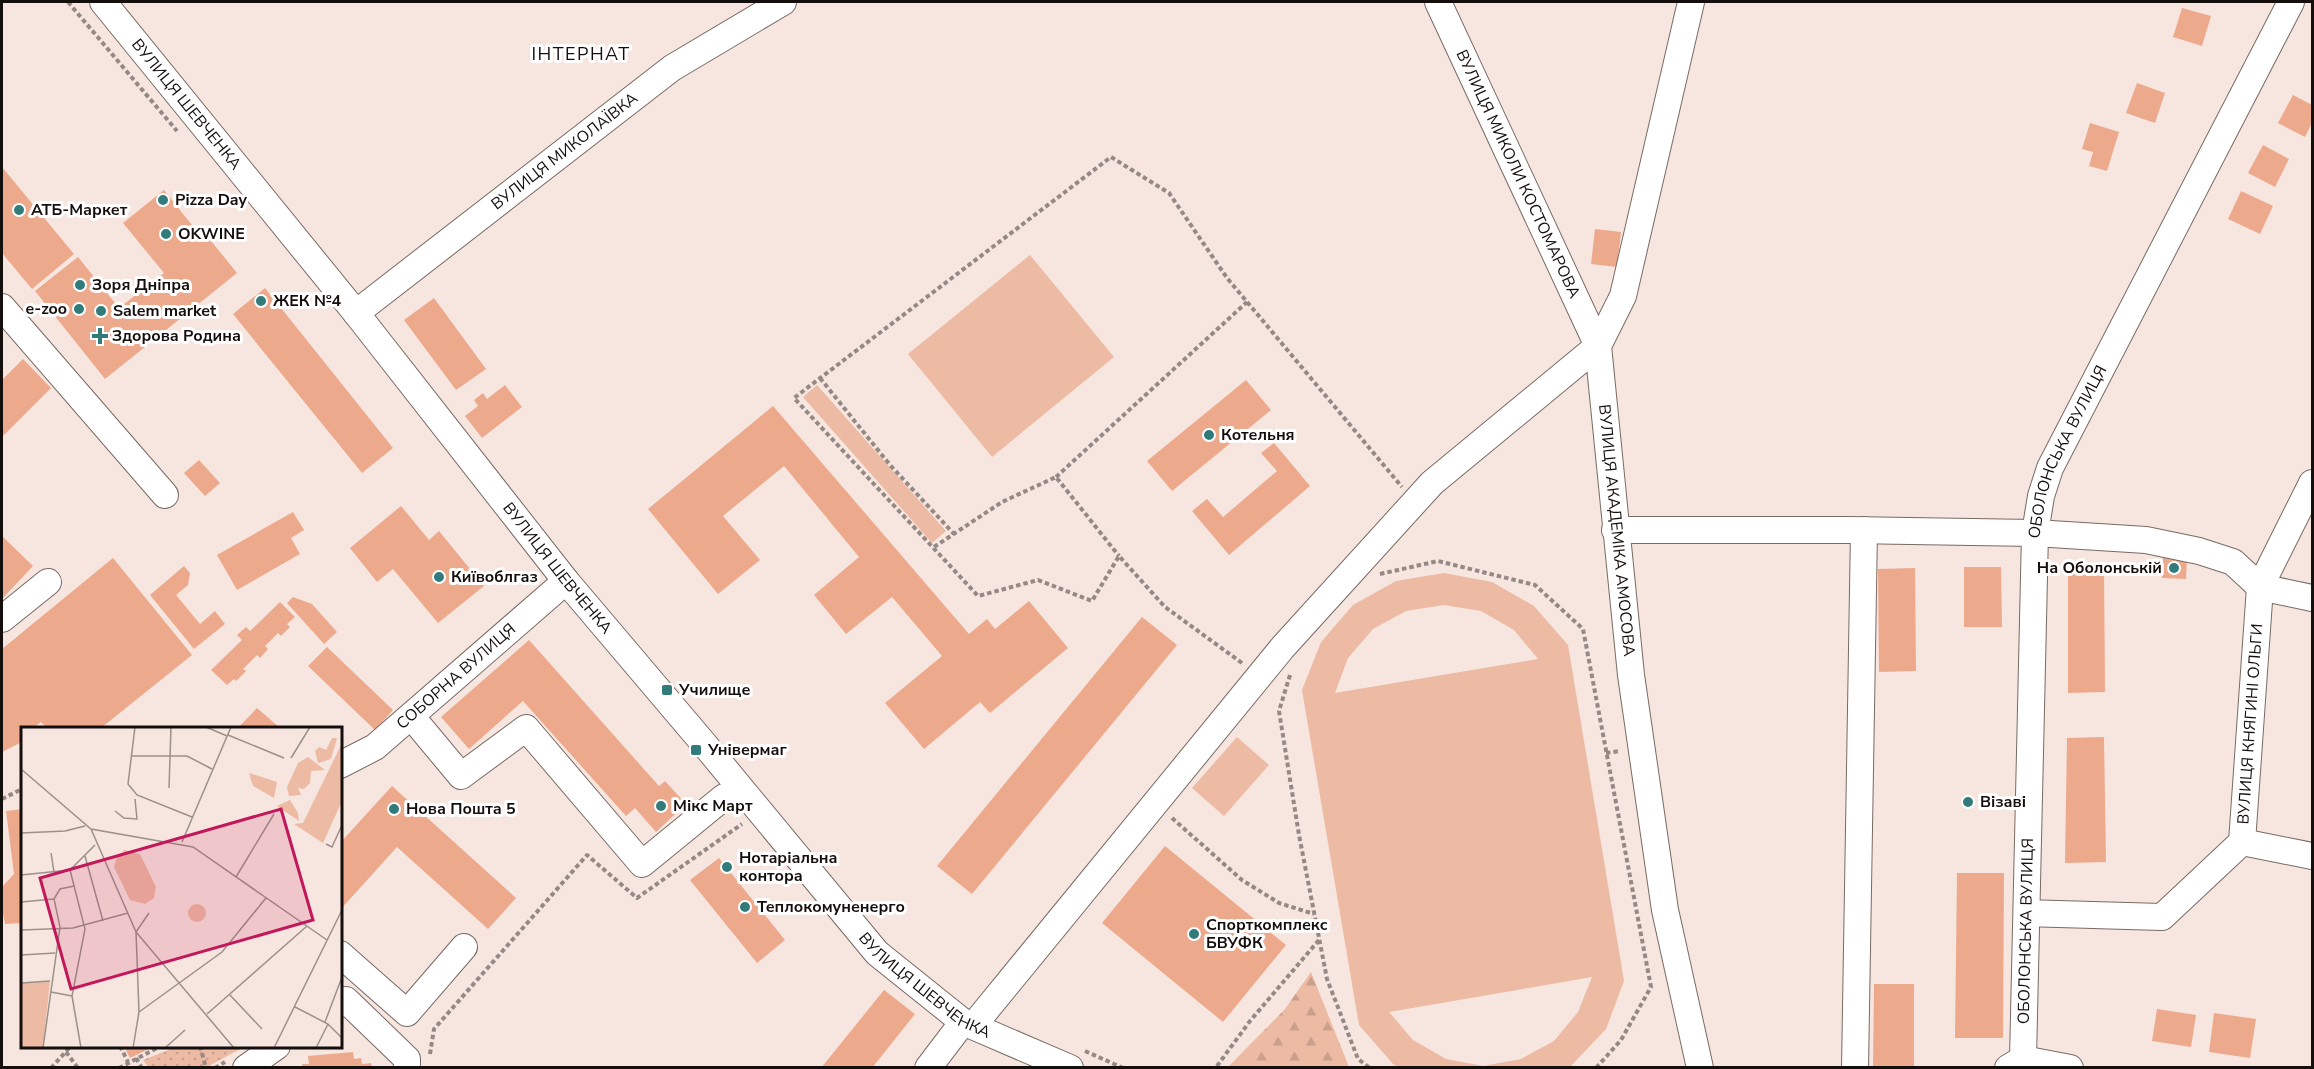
<svg xmlns="http://www.w3.org/2000/svg" width="2314" height="1069" font-family="'Nunito Sans',sans-serif">
  <defs>
    <pattern id="forest-firs" width="22" height="20" patternUnits="userSpaceOnUse" patternTransform="scale(1.5)"><rect width="22" height="20" fill="#edbaa3"/><path d="M5 1l3.5 6h-7zM16 11l3.5 6h-7z" fill="#ca9f8b"/></pattern>
    <pattern id="park-dots" width="8" height="8" patternUnits="userSpaceOnUse" patternTransform="scale(1.5)"><rect width="8" height="8" fill="#edbaa3"/><path d="M2 2h.1M6 6h.1" fill="none" stroke="#ca9f8b" stroke-width="1.8" stroke-linecap="round"/></pattern>
  </defs>
  <rect width="100%" height="100%" fill="#f7e6df"/>
  <path fill="#edbaa3" fill-rule="evenodd" d="M1030 255 1114 357 992 457 908 354Z
    M817 385 946 531 932 543 803 397Z
    M1444 573 1492 582 1534 606 1568 645 1624 981 1606 1029 1570 1067H1398L1393 1064 1359 1025 1302 690 1321 642 1353 605 1396 581ZM1444 605 1481 611 1514 630 1538 659 1335 693 1348 658 1373 629 1406 611ZM1592 977 1578 1012 1554 1041 1521 1059 1483 1066 1446 1059 1413 1040 1389 1012Z
    M1237 737 1269 765 1224 816 1192 788Z"/>
  <path fill="url(#forest-firs)" d="M1311 972 1349 1067H1228L1285 1009Z"/>
  <path fill="url(#park-dots)" d="M176 1047V1046L244 1047 207 1067H148L143 1060Z"/>
  <path fill="#eda98c" d="M2182 8 2211 16 2202 46 2173 37Z
    M2137 83 2165 93 2155 123 2126 113Z
    M2293 95 2312 105V123L2305 137 2278 123Z
    M2090 123 2119 132 2107 171 2089 166 2093 152 2082 149Z
    M2263 145 2289 159 2275 187 2248 173Z
    M2 167 74 254 32 289 2 253Z
    M164 190 203 239 207 236 237 273 105 379 35 291 78 257 119 308 164 273 123 223Z
    M2241 191 2273 206 2260 234 2228 219Z
    M1595 229 1621 232 1617 267 1591 264Z
    M265 288 393 448 362 473 233 314Z
    M434 298 486 369 456 390 404 320Z
    M23 359 51 388 2 437V380Z
    M1246 380 1271 410 1172 491 1147 461Z
    M505 385 522 407 482 438 465 416 478 406 474 400 483 393 487 399Z
    M773 406 969 634 987 619 995 629 1029 601 1068 648 990 713 980 702 924 749 885 703 942 656 892 597 846 634 814 595 859 557 784 466 723 516 760 560 718 594 648 509Z
    M1274 443 1310 486 1229 555 1192 511 1207 499 1223 517 1277 471 1261 453Z
    M199 460 220 483 205 496 184 473Z
    M401 506 429 540 439 531 484 586 438 623 393 569 377 582 350 548Z
    M293 512 304 530 291 538 300 554 237 590 217 555Z
    M2 536 33 566 2 599Z
    M2163 557 2187 559 2186 579 2162 578Z
    M113 558 192 655 101 728H47L41 722 33 728H22V742L2 752V649Z
    M184 566 190 573 188 585 176 595 200 624 215 611 225 624 194 649 150 595Z
    M2104 566 2105 692 2068 693V568Z
    M1964 567H2001L2002 627H1964Z
    M1915 568 1916 671 1879 672 1878 569Z
    M293 597 312 604 337 632 324 644 287 603Z
    M280 602 295 617 287 624 290 627 281 636 278 633 265 646 268 649 260 658 257 655 243 669 246 671 236 681 234 679 227 685 211 670 242 640 237 635 246 627 250 631Z
    M1142 617 1177 645 972 894 937 866Z
    M529 640 659 786 665 781 686 804 656 832 635 808 626 816 523 701 469 749 441 717Z
    M327 647 393 710 375 730 308 666Z
    M257 708 280 728H238Z
    M2104 737 2106 862 2065 863 2067 738Z
    M392 786 516 898 488 929 397 847 340 910V843Z
    M22 809V923L5 924 2 908V887L14 874 6 811Z
    M1165 846 1286 945 1223 1022 1102 923Z
    M719 858 785 940 757 963 690 880Z
    M1957 873H2004L2003 1038H1955Z
    M1874 984H1914V1068H1873Z
    M884 990 915 1014 872 1068H821Z
    M2157 1009 2196 1015 2191 1047 2152 1041Z
    M2214 1013 2256 1019 2250 1058 2209 1052Z
    M124 1046H155L130 1058Z
    M353 1052 354 1059 361 1058 362 1064 371 1063 372 1068H303L302 1064H309L308 1056Z"/>
  <g fill="none" stroke-linecap="round" stroke-linejoin="round">
    <defs>
      <g id="minor">
        <path id="s1" d="M103 2 356 313 566 581 705 745 877 953 963 1022 1070 1068"/>
        <path id="s2" d="M1691 2 1623 296 1598 346 1631 675 1665 910 1700 1068"/>
        <path d="M2 307 165 495"/>
        <path id="s3" d="M356 313 672 68 783 2"/>
        <path d="M1615 530H1848L2035 533 2146 540 2199 551 2233 562 2260 587 2312 598"/>
        <path d="M2 619 48 582"/>
        <path d="M411 716 461 776 526 728 642 864 724 797"/>
        <path id="s4" d="M340 765 375 747 566 581"/>
        <path d="M2242 842 2312 856"/>
        <path id="s5" d="M2027 913 2162 917 2242 842 2260 587 2312 483"/>
        <path d="M340 954 407 1013 464 947"/>
        <path d="M340 1004 346 1000 407 1059V1068"/>
        <path d="M973 1026 1283 647 1432 483 1598 346 1438 2"/>
        <path id="s6" d="M2023 1059 2035 533 2041 496 2050 468 2291 2"/>
        <path d="M246 1068 277 1046"/>
        <path d="M928 1068 963 1022"/>
        <path d="M1855 1068 1864 530"/>
        <path d="M2008 1068 2023 1059 2070 1068"/>
      </g>
    </defs>
    <use href="#minor" stroke="#786a64" stroke-width="28"/>
    <path stroke="#958985" stroke-width="4" stroke-dasharray="4.5 3" stroke-linecap="butt" d="M68 2 177 131
      M820 378 890 465 954 534
      M1056 477 1247 302
      M934 547 1002 502 1056 477 1119 556
      M1380 574 1438 561 1535 585 1583 629 1651 987 1621 1040 1596 1068
      M1242 663 1165 607 1119 556 1092 601 1038 580 978 596 794 398 1111 157 1169 193 1227 278 1402 487
      M1290 675 1279 711 1299 835 1327 979 1358 1059 1370 1068
      M1606 753 1620 751
      M2 799 22 789
      M1172 818 1242 880 1279 903 1314 914
      M120 1046 128 1062
      M200 1046 206 1068
      M1085 1051 1123 1068
      M66 1052 78 1068
      M430 1054 434 1029 587 855 637 898 742 824
      M136 1058 142 1068
      M1217 1066 1250 1021 1319 940
      M51 1068 71 1046
      M119 1068 161 1046
      M215 1068 225 1062"/>
    <use href="#minor" stroke="#fff" stroke-width="26"/>
  </g>
  <g fill="#317b7b" stroke="#fff" stroke-width="2">
    <circle cx="163" cy="200" r="6"/>
    <circle cx="19" cy="210" r="6"/>
    <circle cx="166" cy="234" r="6"/>
    <circle cx="80" cy="285" r="6"/>
    <circle cx="261" cy="301" r="6"/>
    <circle cx="79" cy="309" r="6"/>
    <circle cx="101" cy="311" r="6"/>
    <path d="M97 327h6v6h6v6h-6v6h-6v-6h-6v-6h6z"/>
    <circle cx="1209" cy="435" r="6"/>
    <circle cx="2174" cy="568" r="6"/>
    <circle cx="439" cy="577" r="6"/>
    <rect x="661" y="684" width="12" height="12" rx="3"/>
    <rect x="690" y="744" width="12" height="12" rx="3"/>
    <circle cx="1968" cy="802" r="6"/>
    <circle cx="661" cy="806" r="6"/>
    <circle cx="394" cy="809" r="6"/>
    <circle cx="727" cy="867" r="6"/>
    <circle cx="745" cy="907" r="6"/>
    <circle cx="1194" cy="934" r="6"/>
  </g>
  <g text-anchor="middle" dominant-baseline="central" stroke-width="6" stroke-linejoin="round" paint-order="stroke">
    <g font-size="16" fill="#140f0d" stroke="#fff">
      <text stroke="none"><textPath href="#s1" startOffset="132">ВУЛИЦЯ ШЕВЧЕНКА</textPath></text>
      <text stroke="none"><textPath href="#s3" startOffset="264">ВУЛИЦЯ МИКОЛАЇВКА</textPath></text>
      <text transform="translate(1518 174) rotate(65)">ВУЛИЦЯ МИКОЛИ КОСТОМАРОВА</text>
      <text stroke="none"><textPath href="#s6" startOffset="614">ОБОЛОНСЬКА ВУЛИЦЯ</textPath></text>
      <text stroke="none"><textPath href="#s2" startOffset="543">ВУЛИЦЯ АКАДЕМІКА АМОСОВА</textPath></text>
      <text stroke="none"><textPath href="#s1" startOffset="726">ВУЛИЦЯ ШЕВЧЕНКА</textPath></text>
      <text stroke="none"><textPath href="#s4" startOffset="147">СОБОРНА ВУЛИЦЯ</textPath></text>
      <text stroke="none"><textPath href="#s5" startOffset="363">ВУЛИЦЯ КНЯГИНІ ОЛЬГИ</textPath></text>
      <text stroke="none"><textPath href="#s6" startOffset="128">ОБОЛОНСЬКА ВУЛИЦЯ</textPath></text>
      <text stroke="none"><textPath href="#s1" startOffset="1284">ВУЛИЦЯ ШЕВЧЕНКА</textPath></text>
    </g>
    <g font-size="16" font-weight="bold" fill="#140f0d" stroke="#fff" text-anchor="start">
      <text x="175" y="200">Pizza Day</text>
      <text x="31" y="210">АТБ-Маркет</text>
      <text x="178" y="234">OKWINE</text>
      <text x="92" y="285">Зоря Дніпра</text>
      <text x="273" y="301">ЖЕК №4</text>
      <text x="67" y="309" text-anchor="end">e-zoo</text>
      <text x="113" y="311">Salem market</text>
      <text x="112" y="336">Здорова Родина</text>
      <text x="1221" y="435">Котельня</text>
      <text x="2162" y="568" text-anchor="end">На Оболонській</text>
      <text x="451" y="577">Київоблгаз</text>
      <text x="679" y="690">Училище</text>
      <text x="708" y="750">Універмаг</text>
      <text x="1980" y="802">Візаві</text>
      <text x="673" y="806">Мікс Март</text>
      <text x="406" y="809">Нова Пошта 5</text>
      <text x="739" y="858">Нотаріальна<tspan x="739" dy="18">контора</tspan></text>
      <text x="757" y="907">Теплокомуненерго</text>
      <text x="1206" y="925">Спорткомплекс<tspan x="1206" dy="18">БВУФК</tspan></text>
    </g>
    <g font-size="18" letter-spacing="1.5" fill="#140f0d" stroke="#fff">
      <text x="581" y="54">ІНТЕРНАТ</text>
    </g>
  </g>
  <g transform="translate(21 727)">
    <rect width="321" height="321" fill="#f7e6df"/>
    <path d="M104 123 119 127 135 160 133 171 124 177 109 173 93 140 96 129ZM167 186a9 9 0 1 1 18 0a9 9 0 1 1-18 0Z" fill="#edbaa3"/>
    <path d="M311 11H316L310 32 297 36 294 24 298 20 305 23ZM321 16V74L302 116 273 97 282 96ZM287 30 304 43 290 44 289 56 283 62 277 61 280 68 268 69 266 60 277 36ZM228 46 256 55 253 71 232 59ZM269 73 277 86 278 94 256 79Z" fill="#edbaa3"/>
    <path d="M29 254 22 321H1L0 256Z" fill="#edbaa3"/>
    <path fill="none" stroke="#9c908b" stroke-width="1.5" d="M114 0 107 57 116 68 171 90M185 0 206 9M207 8 263 31M110 29H166L191 42M270 31 289 0M0 42 70 102 172 120 306 213M148 61 150 0M94 84 103 91 116 92 114 72M70 102 115 205 118 285 112 321M0 106 44 104 64 99M161 115 210 0M305 117 311 120 321 98M30 126 33 145M64 129 82 194M49 143 64 202 51 269 60 321M0 148 49 143 74 118M215 150 253 87M0 175 33 172M128 186 115 205 213 321M0 203 52 201 107 186M0 228 34 226M0 256 29 254M30 265 51 269M209 268 241 302M274 280 307 297 321 311M118 285 201 225 245 171M186 287 286 199M304 295 321 250M22 321 39 200 33 172 39 162 53 159M144 321 164 303M253 321 321 183M295 321 307 297"/>
    <path fill="#c2185b" fill-opacity="0.15" stroke="#c2185b" stroke-width="3" d="M260 82 292 193 50 262 19 151Z"/>
    <rect width="321" height="321" fill="none" stroke="#140f0d" stroke-width="3"/>
  </g>
  <rect width="2314" height="1069" fill="none" stroke="#140f0d" stroke-width="6"/>
</svg>
